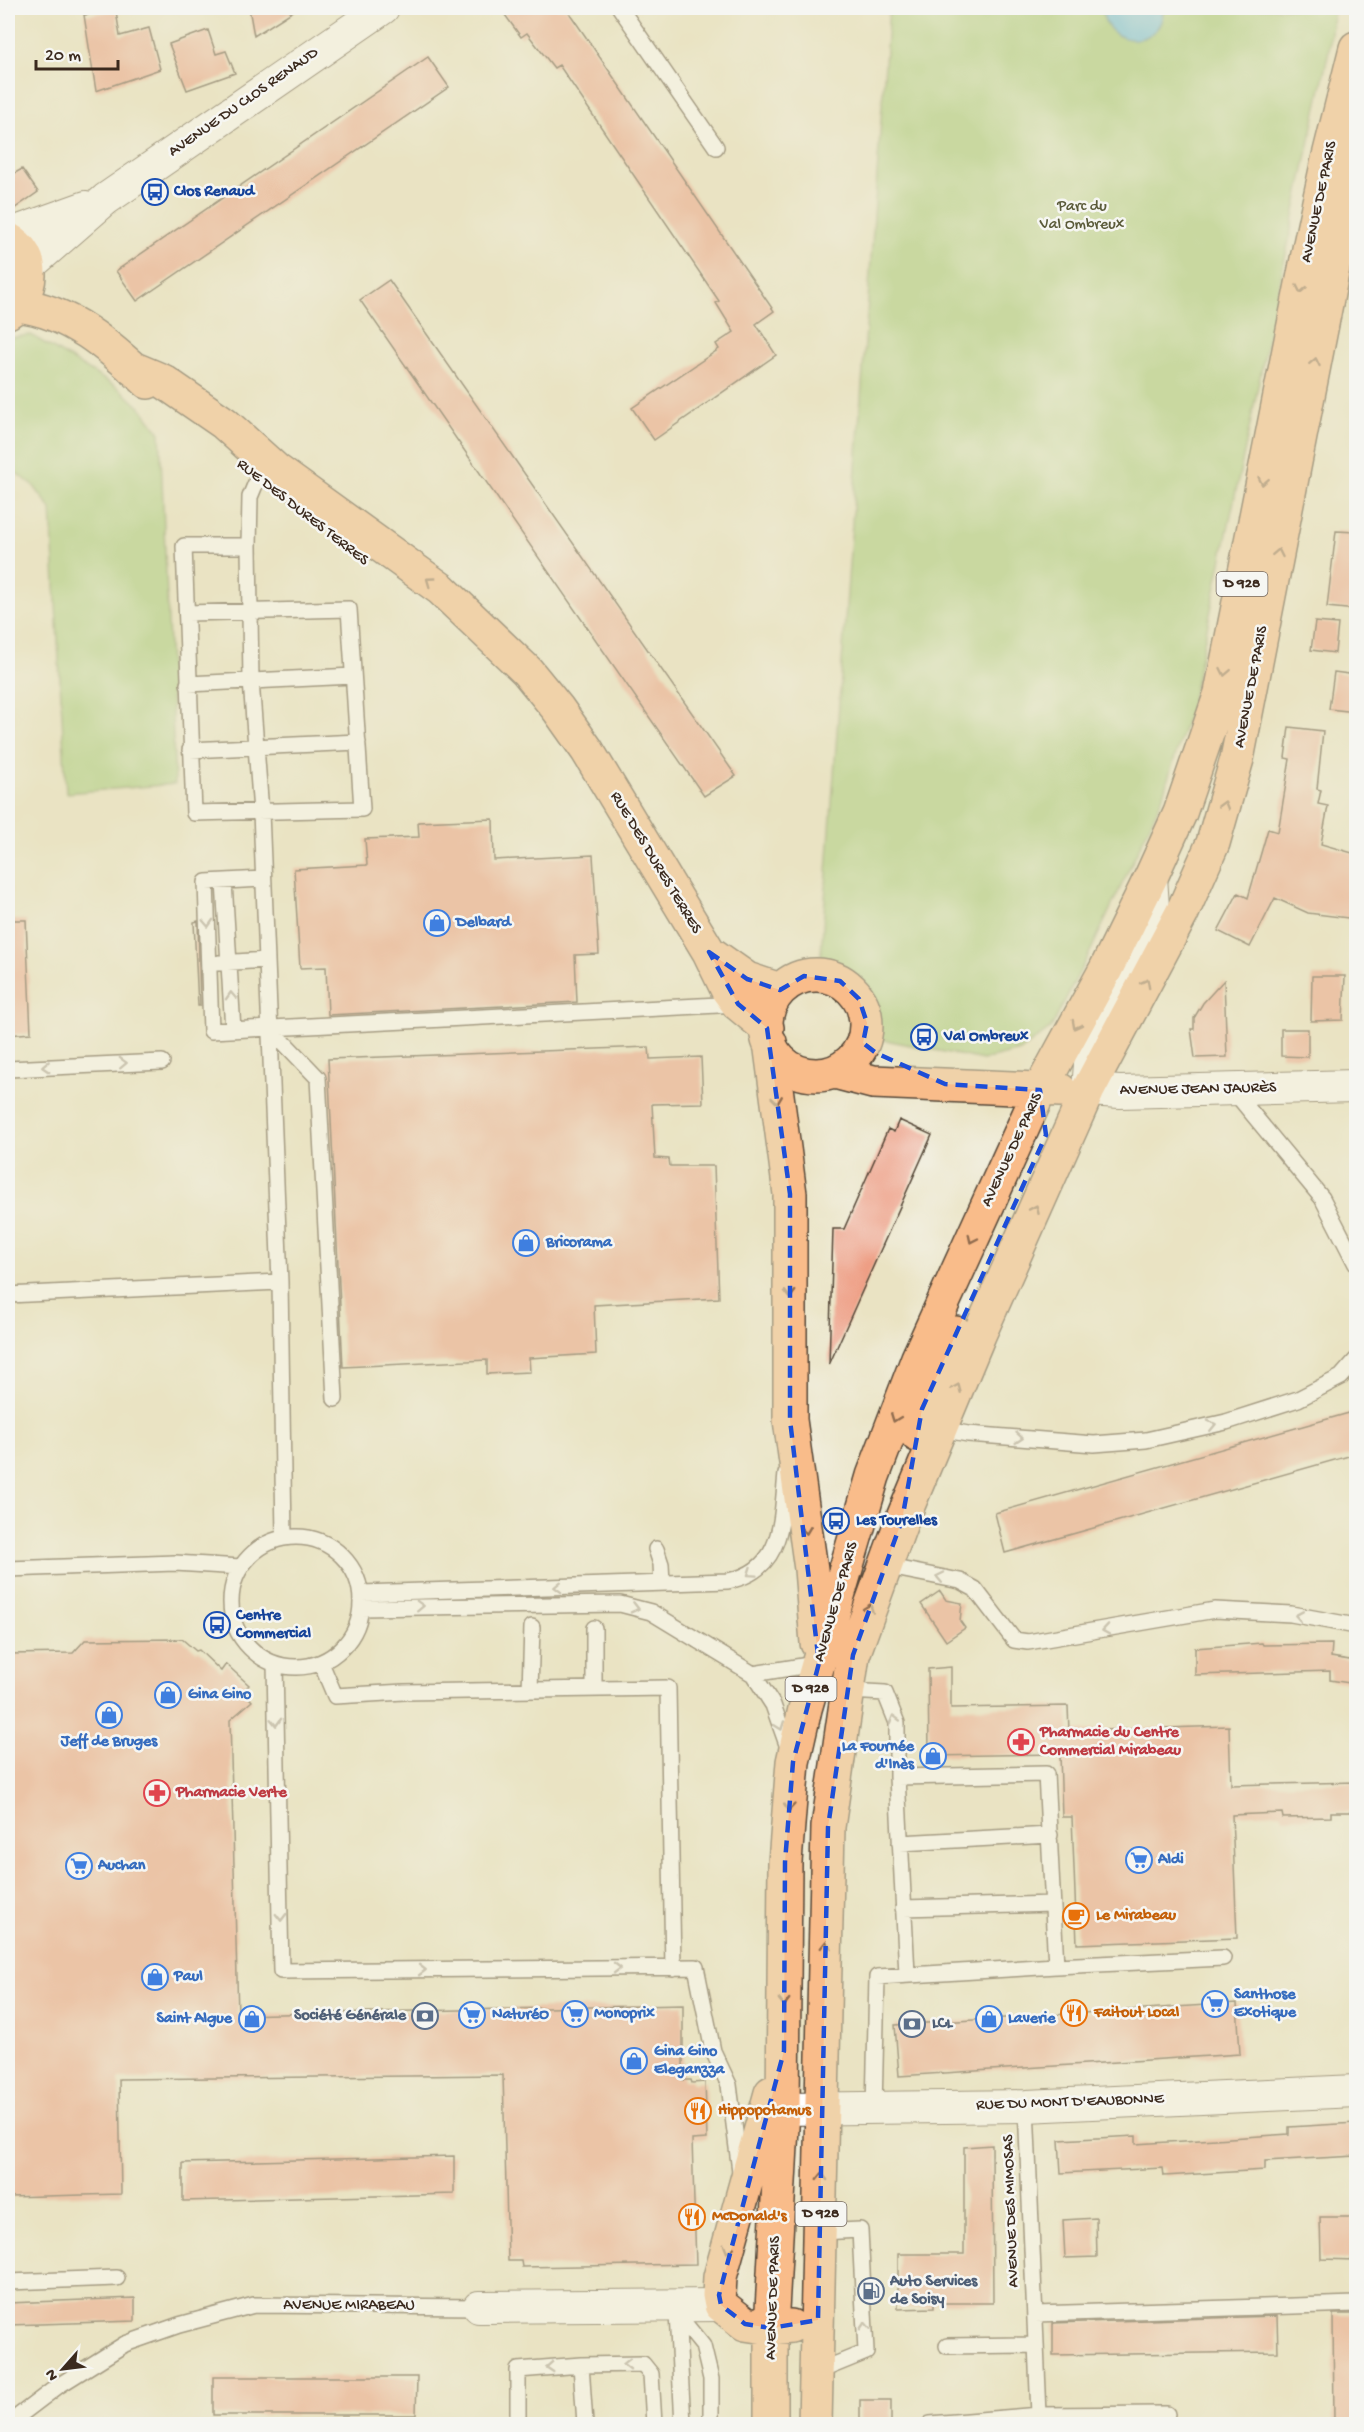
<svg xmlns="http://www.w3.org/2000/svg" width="1364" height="2432" font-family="'Gochi Hand',sans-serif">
  <rect width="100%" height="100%" fill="#f6f6f2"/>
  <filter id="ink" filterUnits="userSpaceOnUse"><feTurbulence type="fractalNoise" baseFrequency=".0167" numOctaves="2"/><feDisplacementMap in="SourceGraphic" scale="12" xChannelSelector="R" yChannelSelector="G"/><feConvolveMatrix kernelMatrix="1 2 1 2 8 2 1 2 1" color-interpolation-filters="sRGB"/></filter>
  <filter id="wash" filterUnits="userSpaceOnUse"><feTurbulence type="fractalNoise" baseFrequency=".008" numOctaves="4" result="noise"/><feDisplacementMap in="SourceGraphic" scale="24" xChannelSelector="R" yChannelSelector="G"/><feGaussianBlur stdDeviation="1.35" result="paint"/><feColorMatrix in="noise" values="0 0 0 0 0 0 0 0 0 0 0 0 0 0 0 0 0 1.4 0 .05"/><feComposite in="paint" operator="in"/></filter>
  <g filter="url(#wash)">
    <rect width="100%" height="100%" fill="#eae3c3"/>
    <path fill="#a2cb77" stroke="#6e7a4a" stroke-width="1.5" d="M889 8H1334L1329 50 1190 709 1161 801 1092 948 1051 1028 1020 1051 983 1060 876 1038 869 994 845 973 820 969Z
      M31 335 120 389 143 410 160 433 175 784 66 793 51 509 33 485 8 467V338Z"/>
    <path fill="#6ac0e7" stroke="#527582" stroke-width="1.5" d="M1102 8H1163C1165 48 1105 51 1102 8Z"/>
    <g id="blocks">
      <path fill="#ee9e84" d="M249 8H298L254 36Z
        M500 8H566L774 311 756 324 776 355 654 440 632 408 719 349 716 344 734 332 716 303 719 301 559 65 554 68 527 33 521 37Z
        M116 11 120 36 149 28 160 69 96 91 84 15Z
        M208 30 216 54 226 51 235 73 187 90 169 44Z
        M428 57 449 87 137 301 116 271Z
        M22 169 38 192 8 213V177Z
        M389 280 736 776 704 796 360 300Z
        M1336 531 1356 532V610L1327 607Z
        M1315 622 1338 624 1335 653 1311 650Z
        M1334 672 1356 675V712L1329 709Z
        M1289 727 1323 731 1317 789 1321 790 1318 804 1328 806 1321 844 1356 854V919L1308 913 1275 898 1250 947 1218 931 1238 893 1248 898 1268 829 1278 832 1290 759 1285 758Z
        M493 819 494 860 593 855 599 954 575 955 577 1002 328 1015 326 967 300 968 294 869 367 865 365 839 419 837 418 822Z
        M8 920H26L31 1033 8 1035Z
        M198 921 200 1006H198L194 922Z
        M1312 976H1345L1343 1020 1311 1021Z
        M1224 980 1227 1057 1195 1058 1191 1029H1194V1018L1203 1003Z
        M1281 1029H1308V1057L1281 1056Z
        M649 1047 650 1059 701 1057 703 1103 652 1104 655 1158 669 1159 670 1166H714L719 1298 594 1305 596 1354 529 1358 530 1372 487 1374V1360L343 1367 328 1059Z
        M899 1120 932 1135 829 1365 833 1229H844L888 1129 894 1132Z
        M1356 1411V1454L1005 1553 995 1513Z
        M940 1591 946 1600 962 1603 960 1621 965 1628 946 1641 921 1604Z
        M182 1639 196 1651 199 1650 221 1671 226 1664 249 1685 243 1691 252 1701 230 1720 238 2015 683 2005V2080H691L692 2083 705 2082 707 2139 692 2140 696 2264 522 2267 521 2261H508L503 2075 119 2079 121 2194 8 2197V1654L73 1653 85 1640Z
        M1262 1643 1263 1645 1332 1644 1331 1657 1356 1661V1684L1330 1680V1671L1195 1675V1648Z
        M951 1667V1708L1068 1706 1069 1731 1229 1726 1231 1785 1356 1782V1812H1331V1817L1283 1818 1282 1813 1232 1815 1237 1938 1077 1944 1072 1817H1062L1060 1754 929 1756 928 1669Z
        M1237 2003 1240 2054 899 2076 895 2025Z
        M1356 2123V2156L1265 2161V2170L1164 2176 1163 2168 1061 2173 1059 2140 1136 2136V2144L1200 2140 1289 2134V2127Z
        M992 2145 993 2303H934V2308L898 2309V2254H964V2147Z
        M454 2156V2194L183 2201V2163Z
        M1320 2217H1354L1355 2260 1321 2259Z
        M1096 2218 1097 2257 1065 2258 1063 2220Z
        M135 2298V2321L8 2325V2303Z
        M1333 2314H1356V2424H1334Z
        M1277 2316 1278 2352 1053 2355V2323Z
        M213 2377H417L416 2415H213Z
        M860 2400H891V2424H860Z"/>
    </g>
  </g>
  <g filter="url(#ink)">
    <use href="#blocks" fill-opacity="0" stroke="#554637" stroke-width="1.5"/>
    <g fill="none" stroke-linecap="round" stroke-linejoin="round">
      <defs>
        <path id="service" d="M620 8 716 147
          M276 470 257 480 250 497 249 546 251 681 261 812 280 1282 284 1537
          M187 613 349 609 362 809 194 813 184 546H249
          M188 684 353 676
          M190 750 358 742
          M263 879 206 882 211 1031 738 1004
          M224 882 233 1030
          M219 963 267 960
          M270 1028 318 1078 335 1399
          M8 1069 162 1062
          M1232 1089 1322 1198 1356 1264
          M8 1295 280 1282
          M940 1429 968 1434 1094 1444 1146 1440 1226 1422 1298 1399 1341 1377 1356 1360
          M231 1602a65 65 0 1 1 130 0a65 65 0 1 1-130 0Z
          M656 1549 661 1564 662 1583
          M884 1566 960 1581 975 1589 1014 1640 1028 1642 1215 1610 1291 1614 1356 1626
          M8 1569 175 1563 241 1567
          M361 1593 728 1581C784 1570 781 1521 786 1474
          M361 1608 620 1604 651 1612 753 1674 773 1705 789 1750
          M321 1663 335 1696 404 1692 668 1688 673 1968
          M275 1664 281 1971 696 1967 713 2051 729 2085 740 2171
          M753 1674 821 1663
          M594 1689V1628
          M530 1690 532 1627
          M848 1691 885 1693 897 1723V1777L907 1974
          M900 1843 1050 1835
          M903 1908 1053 1904
          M1056 1966 1223 1958
          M1026 2106 1039 2415
          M874 2109 877 1977 1056 1966 1046 1774 897 1777
          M8 2282 117 2278
          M677 2313 683 2424
          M677 2314 703 2346 711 2379V2424
          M1035 2314 1356 2304
          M947 2346 1036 2345
          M581 2365 585 2424
          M817 2372 866 2352 860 2230 821 2232
          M8 2424 58 2386 125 2344 179 2325 254 2305 479 2307
          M518 2424V2370L581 2365 643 2364 651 2374 654 2424
          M930 2424 1039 2415 1167 2414"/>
        <path id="minor" d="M8 235 86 207
          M29 266 106 199 383 8
          M1151 877 1154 922 1120 979 1096 1035 1091 1051 1088 1090 1120 1092 1356 1086
          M783 2109 1026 2106 1356 2091
          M479 2307 721 2305"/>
        <path id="primary" d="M8 239C38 255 34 296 8 312
          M18 305C70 311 110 347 148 382
          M132 368 163 381 224 423 276 470 441 589 527 671 558 709 587 750 709 952 727 989 738 1004 767 1028
          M713 955 747 979 780 990
          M766 1025a50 50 0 1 1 100 0a50 50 0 1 1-100 0Z
          M770 1042 790 1194V1420L811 1569 817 1643
          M835 1072 873 1082 1060 1090
          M917 1435 922 1409 956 1333
          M771 2093 720 2277 719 2295 721 2305 745 2324 771 2328 791 2326
          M771 2424V2328L783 2109 785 1862 793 1762 805 1709 873 1476 918 1358 1040 1090 1106 969 1151 877 1180 813 1221 693 1310 244 1328 160 1356 48
          M815 2424 828 1827 853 1655 902 1520 979 1335 1088 1090 1182 913 1213 843 1237 759 1356 150"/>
      </defs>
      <use href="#service" stroke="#554637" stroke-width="18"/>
      <use href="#minor" stroke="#554637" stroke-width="34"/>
      <use href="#primary" stroke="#554637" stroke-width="36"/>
      <use href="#service" stroke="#fff" stroke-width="15"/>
      <use href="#minor" stroke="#fff" stroke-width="32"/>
      <use href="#primary" stroke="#f9bc8a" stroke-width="33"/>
    </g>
    <defs><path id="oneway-chevron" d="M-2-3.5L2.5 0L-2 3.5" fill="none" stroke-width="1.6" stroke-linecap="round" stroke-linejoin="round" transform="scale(1.5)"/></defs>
    <g stroke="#906c4f">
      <use href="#oneway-chevron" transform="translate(1301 289) rotate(101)"/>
      <use href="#oneway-chevron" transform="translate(1315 362) rotate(-79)"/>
      <use href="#oneway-chevron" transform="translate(1263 481) rotate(101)"/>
      <use href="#oneway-chevron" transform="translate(1278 553) rotate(-79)"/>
      <use href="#oneway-chevron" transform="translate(430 581) rotate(-144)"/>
      <use href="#oneway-chevron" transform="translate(1225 672) rotate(101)"/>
      <use href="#oneway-chevron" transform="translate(1224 805) rotate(-74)"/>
      <use href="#oneway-chevron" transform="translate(1146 983) rotate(-62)"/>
      <use href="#oneway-chevron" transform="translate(1076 1025) rotate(118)"/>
      <use href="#oneway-chevron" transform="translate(777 1100) rotate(82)"/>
      <use href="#oneway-chevron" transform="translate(1035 1209) rotate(-66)"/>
      <use href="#oneway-chevron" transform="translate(972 1239) rotate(115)"/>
      <use href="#oneway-chevron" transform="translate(790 1294) rotate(90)"/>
      <use href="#oneway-chevron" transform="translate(957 1388) rotate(-67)"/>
      <use href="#oneway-chevron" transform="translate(895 1418) rotate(111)"/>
      <use href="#oneway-chevron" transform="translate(806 1530) rotate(82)"/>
      <use href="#oneway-chevron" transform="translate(869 1608) rotate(-70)"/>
      <use href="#oneway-chevron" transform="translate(789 1807) rotate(95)"/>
      <use href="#oneway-chevron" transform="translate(826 1945) rotate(-89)"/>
      <use href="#oneway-chevron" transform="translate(784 2002) rotate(90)"/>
      <use href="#oneway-chevron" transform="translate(822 2177) rotate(-89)"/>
      <use href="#oneway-chevron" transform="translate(728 2249) rotate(106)"/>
    </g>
    <g stroke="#a79f9a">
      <use href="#oneway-chevron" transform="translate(208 923) rotate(87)"/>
      <use href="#oneway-chevron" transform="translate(231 996) rotate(-93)"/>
      <use href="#oneway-chevron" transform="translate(123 1063) rotate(-2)"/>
      <use href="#oneway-chevron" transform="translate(46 1067) rotate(177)"/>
      <use href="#oneway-chevron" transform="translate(1212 1425) rotate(-13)"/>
      <use href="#oneway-chevron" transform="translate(1019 1438) rotate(5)"/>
      <use href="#oneway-chevron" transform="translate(751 1573) rotate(146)"/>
      <use href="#oneway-chevron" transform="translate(940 1577) rotate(-168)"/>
      <use href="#oneway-chevron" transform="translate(558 1587) rotate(178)"/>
      <use href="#oneway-chevron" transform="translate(420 1606) rotate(-2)"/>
      <use href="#oneway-chevron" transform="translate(635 1608) rotate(14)"/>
      <use href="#oneway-chevron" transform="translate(1299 1616) rotate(-170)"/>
      <use href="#oneway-chevron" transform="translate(1106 1630) rotate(171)"/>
      <use href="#oneway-chevron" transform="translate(894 1719) rotate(-106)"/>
      <use href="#oneway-chevron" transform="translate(276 1722) rotate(88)"/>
      <use href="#oneway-chevron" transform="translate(780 1726) rotate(70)"/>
      <use href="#oneway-chevron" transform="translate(281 1917) rotate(89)"/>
      <use href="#oneway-chevron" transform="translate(617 1968)"/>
      <use href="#oneway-chevron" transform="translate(422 1970)"/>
      <use href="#oneway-chevron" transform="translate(865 2326) rotate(-93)"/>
      <use href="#oneway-chevron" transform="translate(627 2364) rotate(179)"/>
      <use href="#oneway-chevron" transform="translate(550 2367) rotate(176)"/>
    </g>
  </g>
  <path d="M0 0H1364V2432H0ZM709 952 747 979 780 990 804 976 840 981 859 999 867 1023 863 1043 876 1053 945 1084 1040 1090 1046 1135 922 1409 902 1520 853 1655 828 1827 818 2320 771 2328 745 2324 721 2305 719 2295 784 2051 785 1862 793 1762 819 1663 790 1420V1194L767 1028 738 1004Z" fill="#eae3c3" fill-opacity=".55" fill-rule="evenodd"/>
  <path fill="none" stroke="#1d4ed8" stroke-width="4.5" stroke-dasharray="12 8" stroke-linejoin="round" d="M709 952 747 979 780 990 804 976 840 981 859 999 867 1023 863 1043 876 1053 945 1084 1040 1090 1046 1135 922 1409 902 1520 853 1655 828 1827 818 2320 771 2328 745 2324 721 2305 719 2295 784 2051 785 1862 793 1762 819 1663 790 1420V1194L767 1028 738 1004Z"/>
  <defs>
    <symbol id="bus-ring" viewBox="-11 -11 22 22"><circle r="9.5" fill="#f6f6f2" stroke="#1a4fb4" stroke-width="1.5"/><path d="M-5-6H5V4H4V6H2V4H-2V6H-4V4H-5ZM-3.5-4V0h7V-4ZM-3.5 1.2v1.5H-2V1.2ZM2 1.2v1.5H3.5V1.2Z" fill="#1a4fb4"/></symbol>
    <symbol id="shop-ring" viewBox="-11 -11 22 22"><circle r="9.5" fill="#f6f6f2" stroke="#3f7fe0" stroke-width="1.5"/><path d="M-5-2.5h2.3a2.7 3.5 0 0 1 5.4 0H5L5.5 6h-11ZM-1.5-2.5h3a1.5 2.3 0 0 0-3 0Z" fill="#3f7fe0"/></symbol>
    <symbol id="pharmacy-ring" viewBox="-11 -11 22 22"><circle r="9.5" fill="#f6f6f2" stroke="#e0444e" stroke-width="1.5"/><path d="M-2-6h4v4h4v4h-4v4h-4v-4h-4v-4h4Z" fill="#e0444e"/></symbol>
    <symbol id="supermarket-ring" viewBox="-11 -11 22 22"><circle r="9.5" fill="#f6f6f2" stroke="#3f7fe0" stroke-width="1.5"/><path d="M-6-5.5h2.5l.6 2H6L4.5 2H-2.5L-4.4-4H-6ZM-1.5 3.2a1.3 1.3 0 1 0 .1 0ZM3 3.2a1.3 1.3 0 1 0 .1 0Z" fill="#3f7fe0"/></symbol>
    <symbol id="cafe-ring" viewBox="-11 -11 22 22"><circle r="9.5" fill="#f6f6f2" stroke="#e8710a" stroke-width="1.5"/><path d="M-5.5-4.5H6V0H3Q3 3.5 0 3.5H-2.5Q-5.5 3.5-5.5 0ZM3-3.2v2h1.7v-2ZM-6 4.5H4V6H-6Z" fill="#e8710a"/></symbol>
    <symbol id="restaurant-ring" viewBox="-11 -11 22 22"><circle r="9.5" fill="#f6f6f2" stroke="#e8710a" stroke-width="1.5"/><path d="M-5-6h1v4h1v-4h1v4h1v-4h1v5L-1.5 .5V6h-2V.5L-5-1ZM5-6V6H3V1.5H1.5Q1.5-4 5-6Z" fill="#e8710a"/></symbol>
    <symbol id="bank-ring" viewBox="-11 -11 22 22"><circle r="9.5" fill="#f6f6f2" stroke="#5c6f8a" stroke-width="1.5"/><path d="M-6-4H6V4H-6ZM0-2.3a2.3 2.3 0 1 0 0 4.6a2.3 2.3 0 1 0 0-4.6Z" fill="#5c6f8a"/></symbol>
    <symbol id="fuel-ring" viewBox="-11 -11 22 22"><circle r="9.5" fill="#f6f6f2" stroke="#5c6f8a" stroke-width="1.5"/><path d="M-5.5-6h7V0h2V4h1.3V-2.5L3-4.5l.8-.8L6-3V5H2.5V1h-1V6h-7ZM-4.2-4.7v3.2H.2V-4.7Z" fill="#5c6f8a"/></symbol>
  </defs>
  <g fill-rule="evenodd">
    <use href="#bus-ring" x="140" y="177" width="30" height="30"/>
    <use href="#shop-ring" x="422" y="908" width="30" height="30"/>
    <use href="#bus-ring" x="909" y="1022" width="30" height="30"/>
    <use href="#shop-ring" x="511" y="1228" width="30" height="30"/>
    <use href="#bus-ring" x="821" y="1506" width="30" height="30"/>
    <use href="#bus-ring" x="202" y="1610" width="30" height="30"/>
    <use href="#shop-ring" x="153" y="1680" width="30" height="30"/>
    <use href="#shop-ring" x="94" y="1700" width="30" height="30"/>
    <use href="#pharmacy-ring" x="1006" y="1727" width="30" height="30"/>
    <use href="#shop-ring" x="918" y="1741" width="30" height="30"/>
    <use href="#pharmacy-ring" x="142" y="1778" width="30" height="30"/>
    <use href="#supermarket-ring" x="1124" y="1845" width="30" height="30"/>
    <use href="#supermarket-ring" x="64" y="1851" width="30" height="30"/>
    <use href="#cafe-ring" x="1061" y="1901" width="30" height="30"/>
    <use href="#shop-ring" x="140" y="1962" width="30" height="30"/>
    <use href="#supermarket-ring" x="1200" y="1989" width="30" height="30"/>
    <use href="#restaurant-ring" x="1059" y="1998" width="30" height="30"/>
    <use href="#supermarket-ring" x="560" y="1999" width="30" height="30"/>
    <use href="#supermarket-ring" x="457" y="2000" width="30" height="30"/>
    <use href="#bank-ring" x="410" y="2001" width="30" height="30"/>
    <use href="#shop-ring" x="237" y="2004" width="30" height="30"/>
    <use href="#shop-ring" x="974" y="2004" width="30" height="30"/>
    <use href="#bank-ring" x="897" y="2009" width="30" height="30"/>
    <use href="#shop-ring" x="619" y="2046" width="30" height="30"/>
    <use href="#restaurant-ring" x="683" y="2096" width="30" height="30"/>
    <use href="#restaurant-ring" x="677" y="2202" width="30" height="30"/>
    <use href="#fuel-ring" x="856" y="2276" width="30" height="30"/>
  </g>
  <g text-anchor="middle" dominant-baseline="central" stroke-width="5" stroke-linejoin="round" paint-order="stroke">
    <g fill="#f6f6f2" stroke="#73675e" stroke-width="1.5">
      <rect x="1216.5" y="572" width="51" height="24" rx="4.5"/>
      <rect x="785.5" y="1677" width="51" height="24" rx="4.5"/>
      <rect x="795.5" y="2202" width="51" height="24" rx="4.5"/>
    </g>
    <g font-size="15" font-weight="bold" fill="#3b2a1e">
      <text x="1242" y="584">D 928</text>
      <text x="811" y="1689">D 928</text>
      <text x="821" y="2214">D 928</text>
    </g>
    <g font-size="16" fill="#3b2a1e" stroke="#f6f6f2">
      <text transform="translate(244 103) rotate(-35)">AVENUE DU CLOS RENAUD</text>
      <text transform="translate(1320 202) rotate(-78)">AVENUE DE PARIS</text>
      <text transform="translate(302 513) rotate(38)">RUE DES DURES TERRES</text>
      <text transform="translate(1252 687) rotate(-79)">AVENUE DE PARIS</text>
      <text transform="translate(655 863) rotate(59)">RUE DES DURES TERRES</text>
      <text transform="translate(1198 1090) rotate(-1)">AVENUE JEAN JAURÈS</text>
      <text transform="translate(1013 1150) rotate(-65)">AVENUE DE PARIS</text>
      <text transform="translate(837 1602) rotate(-74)">AVENUE DE PARIS</text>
      <text transform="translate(1070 2103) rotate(-2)">RUE DU MONT D'EAUBONNE</text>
      <text transform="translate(1012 2211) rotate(-92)">AVENUE DES MIMOSAS</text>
      <text transform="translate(774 2298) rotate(-88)">AVENUE DE PARIS</text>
      <text x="349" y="2306">AVENUE MIRABEAU</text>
    </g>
    <g font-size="16" font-weight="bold" fill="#164399" stroke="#f6f6f2" text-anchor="start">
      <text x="174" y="192">Clos Renaud</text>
      <text x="944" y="1037">Val Ombreux</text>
      <text x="856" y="1521">Les Tourelles</text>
      <text x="236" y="1616">Centre<tspan x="236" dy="18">Commercial</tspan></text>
    </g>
    <g font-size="16" fill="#5a5a39" stroke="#f6f6f2">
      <text x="1082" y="207">Parc du<tspan x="1082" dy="18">Val Ombreux</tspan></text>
    </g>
    <g font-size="16" font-weight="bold" fill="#366cbe" stroke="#f6f6f2" text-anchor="start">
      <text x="456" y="923">Delbard</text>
      <text x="546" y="1243">Bricorama</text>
      <text x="188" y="1695">Gina Gino</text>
      <text x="109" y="1742" text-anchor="middle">Jeff de Bruges</text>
      <text x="914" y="1747" text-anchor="end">La Fournée<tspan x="914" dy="18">d'Inès</tspan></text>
      <text x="1158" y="1860">Aldi</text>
      <text x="98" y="1866">Auchan</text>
      <text x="174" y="1977">Paul</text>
      <text x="1234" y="1995">Santhose<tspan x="1234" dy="18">Exotique</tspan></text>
      <text x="594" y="2014">Monoprix</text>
      <text x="492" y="2015">NaturéO</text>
      <text x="232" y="2019" text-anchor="end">Saint Algue</text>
      <text x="1008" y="2019">Laverie</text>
      <text x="654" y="2052">Gina Gino<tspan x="654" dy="18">Eleganzza</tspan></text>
    </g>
    <g font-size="16" font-weight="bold" fill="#be3a42" stroke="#f6f6f2" text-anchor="start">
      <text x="1040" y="1733">Pharmacie du Centre<tspan x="1040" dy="18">Commercial Mirabeau</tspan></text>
      <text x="176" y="1793">Pharmacie Verte</text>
    </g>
    <g font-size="16" font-weight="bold" fill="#c56008" stroke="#f6f6f2" text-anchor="start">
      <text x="1096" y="1916">Le Mirabeau</text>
      <text x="1094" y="2013">Faitout Local</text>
      <text x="718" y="2111">Hippopotamus</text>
      <text x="712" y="2217">McDonald's</text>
    </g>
    <g font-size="16" font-weight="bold" fill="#4e5e75" stroke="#f6f6f2" text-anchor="start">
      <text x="406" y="2016" text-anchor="end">Société Générale</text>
      <text x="932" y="2024">LCL</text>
      <text x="890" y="2282">Auto Services<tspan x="890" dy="18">de Soisy</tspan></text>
    </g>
  </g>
  <rect width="1364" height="2432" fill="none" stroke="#f6f6f2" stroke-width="30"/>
  <g transform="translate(63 2369) rotate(242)" stroke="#f6f6f2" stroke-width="4.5" paint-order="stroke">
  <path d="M0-4.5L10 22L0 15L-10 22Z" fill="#3b2a1e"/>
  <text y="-9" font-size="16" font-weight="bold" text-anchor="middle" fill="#3b2a1e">N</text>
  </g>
  <path d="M36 60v9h82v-9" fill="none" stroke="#3b2a1e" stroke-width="3"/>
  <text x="45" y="60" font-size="18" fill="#3b2a1e" stroke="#f6f6f2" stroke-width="4.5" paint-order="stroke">20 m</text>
</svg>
